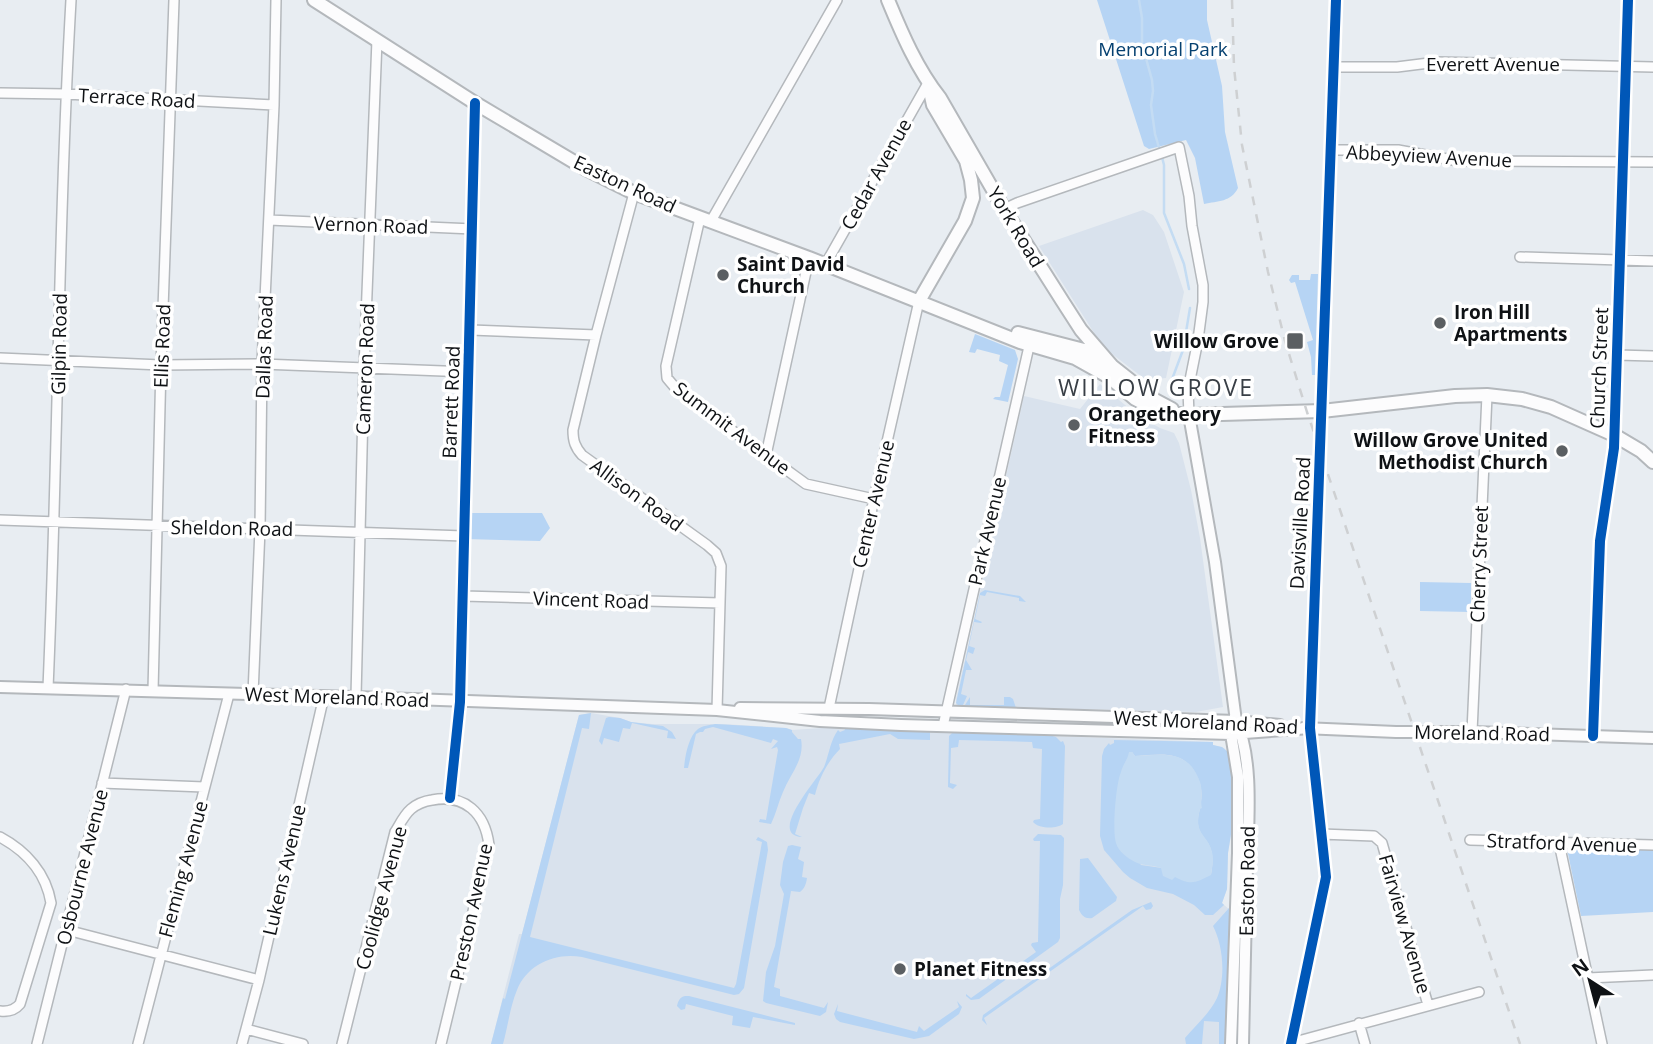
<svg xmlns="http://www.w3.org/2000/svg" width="1653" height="1044" font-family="'Open Sans',sans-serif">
  <rect width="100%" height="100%" fill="#e8edf2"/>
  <path fill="#d9e2ed" d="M1143 210 1153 215 1164 232 1184 292 1166 378 1146 380 1103 347 1039 246Z
    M1100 384 1137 415 1160 428 1174 433 1179 443 1191 490 1200 538 1223 707 1196 712 959 706 956 705V699L1024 396 1080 409Z
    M591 713 620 718 631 722 652 724H723L786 728 792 730 851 726 1049 732V735L1053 736 1213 742V745L1224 748 1228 752 1232 773V829L1228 853 1227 889 1222 903 1231 911 1225 1044H491L519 934H522L579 715Z"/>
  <path fill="#b6d4f4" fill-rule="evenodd" d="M1097 0H1207V20L1222 86 1225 132 1238 188C1231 202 1218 201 1204 204L1195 158 1186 140 1149 149 1144 146Z
    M1311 274H1318L1315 375H1312L1311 357 1307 342 1313 340 1295 282 1291 283 1289 280 1292 275H1299V280H1310Z
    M975 334 1015 350 1018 359 1008 402 993 399 995 397H1000L1008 365 999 361 1000 355 977 349 975 353 969 352Z
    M467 513H542L550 528 540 541 465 539Z
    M1420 582 1471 583V612L1420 611Z
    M985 590 1020 596 1026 602 1019 601V598L987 592 985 596 980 595 975 619 982 622 981 623 974 622 969 646 975 648 973 654 968 652 966 660 972 670H966L961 694 967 696 963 705H965L970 697V705H1004V697H1010L1013 699 1016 708 959 706 956 703 980 593Z
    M591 713 589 729 582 728 530 937 734 988 736 984 762 842 756 840 758 837 767 842 768 850 744 988 739 994 734 995 582 957C556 952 527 964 517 990 510 1007 508 1026 503 1044H491L503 998 505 999 579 715Z
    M609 717 620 718 631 722 663 726 672 732 676 739 667 738 668 731 632 723 630 729 623 728 619 742 604 738 602 745 599 741 606 718Z
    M715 724 786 728 792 730V732L798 739H801C805 760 790 774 783 792 778 803 776 814 771 824L759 822 760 819 766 820 778 750 777 747 771 749 778 741 773 739 771 743 713 727 705 729 703 732H700L696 734 688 768H684C685 757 688 737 698 729 702 726 710 725 715 724Z
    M844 727 927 728V731L930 732V740L898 739 890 734 839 744 840 749C828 761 819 778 815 795L809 793 803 808 795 834 802 837C767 835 817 780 824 767 829 755 830 741 838 730L840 732 845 730Z
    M956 729 1049 732V735L1056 737 1061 742 1063 741 1065 746 1063 824C1057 829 1039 829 1033 822L1034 820 1040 819 1042 749 1033 748 1032 742 959 740 958 747 951 748 950 783 957 785 953 789 948 787 949 736Z
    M1114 740 1213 742V745L1222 747 1228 752 1233 786V822L1228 853 1227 889 1222 903 1224 905 1213 915H1205L1194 905 1173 894 1147 888 1130 878 1123 872 1104 850 1100 836 1102 756 1104 749 1109 743 1110 745 1114 743ZM1132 752 1135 756C1156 755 1181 749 1194 771 1200 781 1203 790 1201 802 1200 812 1196 819 1199 829 1201 835 1205 838 1208 843 1214 853 1213 864 1211 875L1174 877 1162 868 1141 865 1115 829C1117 799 1115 778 1132 752Z
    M1038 834 1061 835 1064 838 1063 885 1060 899V938L1058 942 979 999 971 1000 966 996V994L971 998 1036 952 1031 945 1032 943 1038 942 1040 841H1034L1033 839Z
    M792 845 801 847 798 859 804 862 802 877 807 878C806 884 805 888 800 892L791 891 774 987 780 989V996L824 1008 828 1002 826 1012 820 1016 766 1003 763 1001 766 972 775 946 784 894 780 885 783 862 788 846Z
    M1569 848 1653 849V912L1581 916 1567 849Z
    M1088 858 1117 897 1116 901 1092 918C1085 919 1082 916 1079 910L1080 859Z
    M1151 902 1153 906 1151 909 1146 910 1143 906 984 1018 987 1025 982 1020 983 1015 1132 910Z
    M1229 908 1231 911 1225 1044H1219V1022L1204 1021 1202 1044H1186L1185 1038C1196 1025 1210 1013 1217 998 1226 977 1223 945 1213 926Z
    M685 996H689L795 1023V1025L753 1017 750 1028 732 1025 733 1016 686 1004 685 1009 681 1010 677 1006C678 1001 680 997 685 996Z
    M957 1001 962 1007 959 1014 929 1036 914 1039 840 1022 836 1019 834 1014 838 1004 837 1011 917 1032 919 1026 924 1031 959 1007Z"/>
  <path fill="#c4dcf3" d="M1129 752H1132L1135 756C1162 755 1188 748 1200 782 1203 790 1200 801 1202 808L1200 809C1193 835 1208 834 1212 852 1214 859 1212 867 1211 875 1197 882 1191 886 1175 877L1172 880 1163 876 1161 868C1153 865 1143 866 1135 862 1127 858 1118 851 1116 843 1112 831 1116 783 1121 772 1123 764 1128 759 1129 752Z"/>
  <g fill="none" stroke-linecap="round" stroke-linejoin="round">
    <path stroke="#c4dcf3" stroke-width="2.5" d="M1139 0 1142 18V44L1152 80 1153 91 1151 105 1155 134 1160 151
      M1162 157 1164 165V213L1184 264 1189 289
      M1171 382 1183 350 1190 308"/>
    <defs>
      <path id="minor" d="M1333 67H1397L1437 62 1653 67
        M0 93 66 94 274 105
        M1330 150H1398L1458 161 1653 162
        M634 193 596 335 573 430C573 441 575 447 582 455L707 545 716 553 721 566 717 710
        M1004 209 1017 203 1179 147 1189 196 1192 226 1203 285V302L1198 340 1188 390 1189 415
        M700 218 666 366 667 378 678 391 806 484 874 499
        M269 220 473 229
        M711 221 837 0
        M1520 257 1653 261
        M825 265 928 83
        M471 330 596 335
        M1617 355 1653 356
        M0 358 161 365 262 364 469 372
        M766 455 809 258
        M0 520 464 536
        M463 596 720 603
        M48 688C58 459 58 229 71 0
        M153 691 161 365 174 0
        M253 694 260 529 262 364 274 105 276 0
        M356 697 364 369 377 40
        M829 708 874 499 919 301
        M943 726 1030 342
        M1472 732 1487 395
        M1593 736 1600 541 1614 448 1628 0
        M102 783 204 787
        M450 798 460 702 475 103
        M1321 834 1374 836 1382 843 1428 1005
        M0 837C26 851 46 873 51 903L20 1004C15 1010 8 1012 0 1011
        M1470 840 1653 845
        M1559 843 1602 1044
        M67 930 259 980
        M1588 978 1653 975
        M1359 1023 1365 1044
        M246 1029 303 1044
        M1291 1043 1479 992
        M37 1044 126 689
        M138 1044 229 694
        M242 1044 259 980 324 696
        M342 1044 395 832C400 824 404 815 411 809 417 804 425 801 432 800 465 794 485 813 489 845L441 1044
        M1291 1044 1326 877 1310 728 1336 0"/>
      <path id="major" d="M1189 415 1215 562 1236 721C1254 759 1248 823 1247 865 1246 925 1244 984 1243 1044
        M0 687 356 697 717 710 820 721 901 725 1231 734 1310 728
        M740 708 869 709 1236 721 1280 725
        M1303 728 1396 732H1472L1653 738
        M1231 1044 1238 853V777L1231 734 1232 730"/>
      <path id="highway" d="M314 0 475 103 586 169 634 193 809 258 1020 342 1075 358 1109 377 1135 399 1160 412 1189 415 1322 411 1455 396 1487 395 1522 399 1551 407 1614 435 1641 451 1653 462
        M888 0C902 34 917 69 940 98L1004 209 1063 302 1081 330 1112 366
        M919 301 965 221 973 198 971 180 966 161 933 105 929 87
        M1018 333 1084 350 1112 366 1155 400 1172 409"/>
    </defs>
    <use href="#minor" stroke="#b4b8bc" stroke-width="12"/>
    <use href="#major" stroke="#b4b8bc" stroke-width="14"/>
    <use href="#highway" stroke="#b4b8bc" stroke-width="16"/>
    <use href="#minor" stroke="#fcfcfd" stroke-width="9"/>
    <use href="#major" stroke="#fcfcfd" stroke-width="10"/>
    <use href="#highway" stroke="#fcfcfd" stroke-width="12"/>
    <path stroke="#ced0d2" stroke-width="2.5" stroke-dasharray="9 9" stroke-linecap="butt" d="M1232 0 1234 67 1242 145 1268 272 1285 341 1307 412 1520 1044"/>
    <defs>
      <path id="cycleway" d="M1593 736 1600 541 1614 448 1628 0
        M450 798 460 702 475 103
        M1291 1044 1326 877 1310 728 1336 0"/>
    </defs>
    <use href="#cycleway" stroke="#fff" stroke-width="15"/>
    <use href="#cycleway" stroke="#0057b8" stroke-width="10"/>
  </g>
  <g fill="#5b5f62" stroke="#fff" stroke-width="2.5">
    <circle cx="723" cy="275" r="7"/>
    <circle cx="1440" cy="323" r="7"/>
    <rect x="1286" y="332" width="18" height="18" rx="3.5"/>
    <circle cx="1074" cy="425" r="7"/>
    <circle cx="1562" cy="451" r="7"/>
    <circle cx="900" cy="969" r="7"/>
  </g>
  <g text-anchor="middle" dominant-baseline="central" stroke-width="7" stroke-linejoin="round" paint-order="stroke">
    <g font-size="19" fill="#054070" stroke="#fff">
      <text x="1163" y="49">Memorial Park</text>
    </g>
    <g font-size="19" fill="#0f1215" stroke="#fff">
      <text x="1493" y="64">Everett Avenue</text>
      <text transform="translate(137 98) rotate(3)">Terrace Road</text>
      <text transform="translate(1429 156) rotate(3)">Abbeyview Avenue</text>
      <text transform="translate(876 174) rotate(-61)">Cedar Avenue</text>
      <text transform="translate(625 184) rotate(25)">Easton Road</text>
      <text transform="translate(371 225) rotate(2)">Vernon Road</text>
      <text transform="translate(1016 227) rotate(59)">York Road</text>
      <text transform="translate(59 344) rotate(-89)">Gilpin Road</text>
      <text transform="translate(162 346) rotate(-88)">Ellis Road</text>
      <text transform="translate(264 347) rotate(-88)">Dallas Road</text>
      <text transform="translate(1599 368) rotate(-88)">Church Street</text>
      <text transform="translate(365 369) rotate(-88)">Cameron Road</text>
      <text transform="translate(451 402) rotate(-88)">Barrett Road</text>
      <text transform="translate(732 428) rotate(37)">Summit Avenue</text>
      <text transform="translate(637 495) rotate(36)">Allison Road</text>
      <text transform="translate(873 504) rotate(-77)">Center Avenue</text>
      <text transform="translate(1300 523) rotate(-87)">Davisville Road</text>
      <text transform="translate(232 528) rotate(1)">Sheldon Road</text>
      <text transform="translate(987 531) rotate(-77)">Park Avenue</text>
      <text transform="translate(1479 564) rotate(-88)">Cherry Street</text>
      <text transform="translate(591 600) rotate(2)">Vincent Road</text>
      <text transform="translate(337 697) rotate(2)">West Moreland Road</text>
      <text transform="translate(1206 722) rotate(3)">West Moreland Road</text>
      <text transform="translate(1482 733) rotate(1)">Moreland Road</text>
      <text transform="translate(1562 843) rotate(2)">Stratford Avenue</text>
      <text transform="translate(82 867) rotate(-76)">Osbourne Avenue</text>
      <text transform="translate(183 869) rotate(-75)">Fleming Avenue</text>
      <text transform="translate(284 870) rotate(-77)">Lukens Avenue</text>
      <text transform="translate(1247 881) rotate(-89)">Easton Road</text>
      <text transform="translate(381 898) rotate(-75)">Coolidge Avenue</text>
      <text transform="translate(471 912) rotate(-78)">Preston Avenue</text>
      <text transform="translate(1405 924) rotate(74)">Fairview Avenue</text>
    </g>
    <g font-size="19" font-weight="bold" fill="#0f1215" stroke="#fff" text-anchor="start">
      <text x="737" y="264">Saint David<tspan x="737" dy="22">Church</tspan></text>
      <text x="1454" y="312">Iron Hill<tspan x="1454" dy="22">Apartments</tspan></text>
      <text x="1279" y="341" text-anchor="end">Willow Grove</text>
      <text x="1088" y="414">Orangetheory<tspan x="1088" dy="22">Fitness</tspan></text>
      <text x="1548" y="440" text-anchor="end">Willow Grove United<tspan x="1548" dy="22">Methodist Church</tspan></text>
      <text x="914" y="969">Planet Fitness</text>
    </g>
    <g font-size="23" letter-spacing="2" fill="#393f46" stroke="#fff">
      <text x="1156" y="387">WILLOW GROVE</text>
    </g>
  </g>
  <g transform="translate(1590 981) rotate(324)" stroke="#ffffff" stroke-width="5" paint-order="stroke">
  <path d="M0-5L12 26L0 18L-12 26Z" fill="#0f1215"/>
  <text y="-10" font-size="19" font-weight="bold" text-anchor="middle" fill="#0f1215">N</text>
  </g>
</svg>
